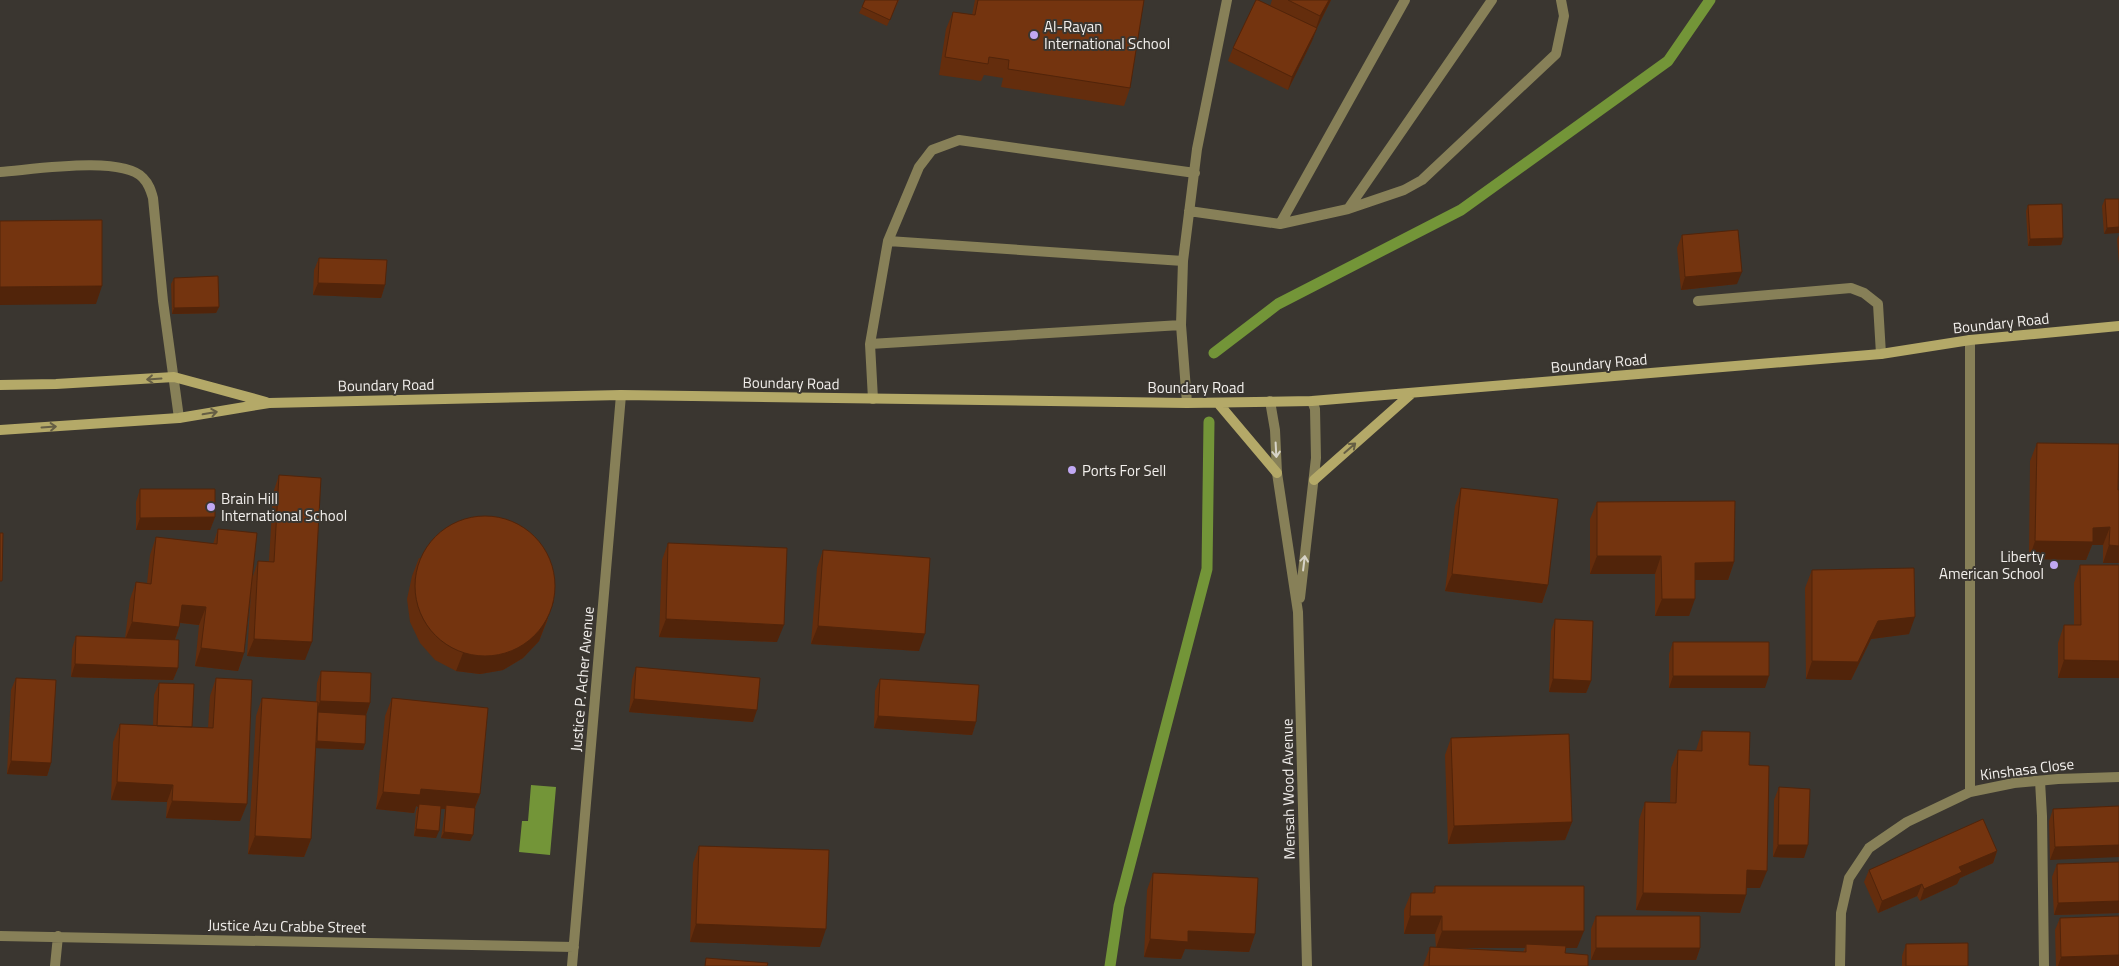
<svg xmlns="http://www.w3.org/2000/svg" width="2119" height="966" font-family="'Titillium Web',sans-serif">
  <rect width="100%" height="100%" fill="#3a3630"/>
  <path fill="#739538" d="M531 785 556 787 550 855 519 852 522 821H528Z"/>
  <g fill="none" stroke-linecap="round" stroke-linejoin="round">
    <path stroke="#739538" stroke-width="11" d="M1214 353 1278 304 1461 210 1668 61 1710 0
      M1110 966 1119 906 1207 569 1209 422"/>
    <path stroke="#878058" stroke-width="10" d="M0 172C31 170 122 155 143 178 149 184 151 191 153 198L163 301 179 418
      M1348 209 1492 0
      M1189 211 1280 224 1348 209 1404 190 1422 180 1556 54 1564 16 1561 0
      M1280 224 1405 0
      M888 241 1183 261
      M1698 301 1851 288 1864 293 1878 304 1881 354
      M870 344 1181 325
      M873 399 870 344 888 241 919 167 932 150 959 140 1195 173
      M1187 403 1181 325 1183 261 1197 149 1227 0
      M2040 781 2042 816 2044 966"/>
    <path stroke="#878058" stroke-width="10" d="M1970 792V340
      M0 936 574 947
      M55 966 58 936
      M572 966 621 395
      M1840 966 1841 913 1849 878 1869 848 1907 822 1970 792 2014 783 2058 779 2119 777"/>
    <path stroke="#878058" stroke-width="10" d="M1270 401 1275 430 1277 473 1298 612 1307 966
      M1300 598 1316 458 1315 409 1312 401"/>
    <path stroke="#b4a968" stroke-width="10" d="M0 385 56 384 174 377 266 402
      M1218 403 1277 473
      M0 430 179 418 269 403 621 395 1187 403 1312 401 1881 354 1970 340 2119 326
      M1314 480 1411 394"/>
  </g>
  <path fill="#642d0d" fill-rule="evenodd" d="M899 0 887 26 859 13 862 7Z
    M975 0H1144L1130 88 1124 106 1001 87 1003 78 984 75 981 81 939 75 946 29 953 12 972 15Z
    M1272 0H1331L1317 28 1312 41 1288 90 1228 61 1233 48 1270 6Z
    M2105 199H2119L2104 234 2102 206Z
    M2028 205 2063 238 2061 245 2028 246 2026 211Z
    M1682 235 1737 284 1681 290 1677 248Z
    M2119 235V264L2117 239Z
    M319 258 385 285 381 298 313 295 314 270Z
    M174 278 219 307 216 313 172 314 171 284Z
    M2037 443 2119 490V563H2103V545H2092L2086 560 2029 559 2030 461Z
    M279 475 305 660 247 656 251 592 244 653 238 671 195 666 199 625 180 623 179 627 175 640 178 668 173 680 71 677 72 649 76 636 125 638 130 599 136 582 147 583 150 555 156 537 213 544 218 529 253 576 258 561H269L273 493Z
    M1461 488 1548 585 1542 603 1445 591 1455 506Z
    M140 489 215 517 210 530H136V502Z
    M1597 502 1734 562 1728 580H1695L1689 616H1655V574H1590V519Z
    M668 543 777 642 659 637 662 560Z
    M823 550 919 651 811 644 817 568Z
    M419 558 548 619 539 641 523 658 503 670 480 674 456 671 435 660 420 643 410 622 407 599 412 576Z
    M2080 565H2119L2058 678V643L2064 625H2074V583Z
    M1812 570 1909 634 1871 639 1851 680 1806 679 1805 588Z
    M1555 619 1591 681 1586 693 1549 692 1551 631Z
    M1673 642 1765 688H1669V654Z
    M636 667 753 722 629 712 632 680Z
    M321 671 370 703 366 715 365 744 363 750 316 748 311 839 304 857 248 854 256 716 262 698 316 702 317 683Z
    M16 678 51 763 47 776 7 774 11 690Z
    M216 678 247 804 240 821 166 818 167 802 111 800 113 742 120 724 153 726 154 695 159 683 192 727 208 728 210 696Z
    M880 679 976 722 972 735 874 728 875 691Z
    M392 698 480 794 475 808 470 841 441 838 445 809H441L436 838 414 836 416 811 418 807 416 806 414 813 376 809 385 716Z
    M1702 731 1749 765 1760 888H1747L1746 895 1740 913 1636 910 1639 820 1645 802H1670L1671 768 1678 750H1696Z
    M1451 738 1572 822 1565 840 1448 844 1445 755Z
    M1779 787 1804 858 1773 857 1774 800Z
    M2119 806 2050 860 2049 821 2053 809Z
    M699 846 820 947 690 942 693 863Z
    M1997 851 1993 863 1960 878 1957 884 1920 901 1917 896 1878 913 1864 882 1869 870Z
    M2119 862V913L2054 915 2052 877 2057 864Z
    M1153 873 1255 934 1249 952 1185 949 1181 959 1144 957 1147 890Z
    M1435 886 1577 948H1565V953L1588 966H1423L1430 947 1436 948 1435 934H1404V910L1411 893H1432ZM1455 948H1525L1523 952Z
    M1596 916 1700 948 1696 960H1591V929Z
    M2060 918 2119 966H2056L2055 930Z
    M1906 944 1968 966H1902V956Z"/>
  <path fill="#51240a" d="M1329 0H1331L1314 34 1320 16Z
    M1317 28 1312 41 1288 90 1292 77Z
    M2119 227V233L2104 234 2107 228Z
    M2063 238 2061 245 2028 246 2030 239Z
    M1742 272 1737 284 1681 290 1685 277Z
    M318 283 385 285 381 298 313 295Z
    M102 286 96 304 0 305V287Z
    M219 307 216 313 172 314 174 308Z
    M215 517 210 530H136L140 518Z
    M2110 527 2103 545H2092L2086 560 2029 559 2035 541 2093 528Z
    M2109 545 2119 546V563H2103Z
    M1597 556H1661L1655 574H1590Z
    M1734 562 1728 580H1688L1695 563Z
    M1452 574 1548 585 1542 603 1445 591Z
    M1662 599H1695L1689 616H1655Z
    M554 601 539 641 523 658 503 670 480 674 456 671 463 653Z
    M182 605 206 607 199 625 175 622Z
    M1915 617 1909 634 1871 639 1851 680 1806 679 1812 661 1878 621Z
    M666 619 784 625 777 642 659 637Z
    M132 622 179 627 173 645 125 640Z
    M818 626 925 634 919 651 811 644Z
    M254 639 312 642 305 660 247 656Z
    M201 648 244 653 238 671 195 666Z
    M2064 660 2119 661V678H2058Z
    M75 664 178 668 173 680 71 677Z
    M1673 676H1769L1765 688H1669Z
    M1553 679 1591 681 1586 693 1549 692Z
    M634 699 757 710 753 722 629 712Z
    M320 701 370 703 366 715 316 713Z
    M878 716 976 722 972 735 874 728Z
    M317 741 365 744 363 750 314 748Z
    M11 761 51 763 47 776 7 774Z
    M117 782 173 785 167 802 111 800Z
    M421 789 480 794 473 812 446 805 445 809 418 807 419 804 418 807 416 806 414 813 376 809 383 792Z
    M172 801 247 804 240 821 166 818Z
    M1572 822 1565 840 1448 844 1454 826Z
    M416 829 439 831 436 838 414 836Z
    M444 832 473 835 470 841 441 838Z
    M255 836 311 839 304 857 248 854Z
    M1778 845H1808L1804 858 1773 857Z
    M2119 845V857L2050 860 2055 847Z
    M1997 851 1993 863 1960 878 1957 884 1920 901 1924 889 1959 867Z
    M1747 870 1767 871 1760 888H1741Z
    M1922 884 1917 896 1878 913 1882 901Z
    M1643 893 1746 895 1740 913 1636 910Z
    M2119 901V913L2054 915 2058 903Z
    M1410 916H1442L1435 934H1404Z
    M696 924 826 929 820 947 690 942Z
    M1188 931 1255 934 1249 952 1185 949 1181 959 1144 957 1150 939Z
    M1442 931H1584L1577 948H1526V944L1525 948H1436Z
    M1596 948H1700L1696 960H1591Z
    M2119 955V966H2058L2061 957Z"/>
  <path fill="#74340f" stroke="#51240a" d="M865 0H898L890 20 862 7Z
    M978 0H1144L1130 88 1008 69 1009 60 989 57 988 64 945 57 953 12 975 15Z
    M1256 0H1258L1317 28 1292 77 1233 48Z
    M1288 0H1329L1320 16Z
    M2105 199H2119V227L2107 228Z
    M2062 204 2063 238 2030 239 2028 205Z
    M102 220V286L0 287V221Z
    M1738 230 1742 272 1685 277 1682 235Z
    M319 258 387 260 385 285 318 283Z
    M218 276 219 307 174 308V278Z
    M2037 443 2119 444 2118 490H2119V546L2109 545 2110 527 2093 528V542L2035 541Z
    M279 475 321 478 312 642 254 639 258 561 274 562Z
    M1461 488 1558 499 1548 585 1452 574Z
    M140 489H215V517L140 518Z
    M1735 501 1734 562 1695 563V599H1662L1661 556H1597V502Z
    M415 586a70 70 0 1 1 140 0a70 70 0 1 1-140 0Z
    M218 529 257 533 244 653 201 648 206 607 182 605 179 627 132 622 136 582 151 584 156 537 217 544Z
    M0 533H3L2 581H0Z
    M668 543 787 548 784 625 666 619Z
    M823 550 930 558 925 634 818 626Z
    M2080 565H2119V661L2064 660V625H2081Z
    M1914 568 1915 617 1878 621 1858 662 1812 661V570Z
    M1555 619 1593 621 1591 681 1553 679Z
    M76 636 179 640 178 668 75 664Z
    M1673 642H1769V676H1673Z
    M636 667 760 678 757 710 634 699Z
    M321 671 371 673 370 703 320 701Z
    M16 678 56 680 51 763 11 761Z
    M216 678 252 680 247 804 172 801 173 785 117 782 120 724 213 728Z
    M880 679 979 685 976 722 878 716Z
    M159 683 194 684 192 727 157 726Z
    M262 698 318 702 311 839 255 836Z
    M392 698 488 708 480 794 421 789 420 795 383 792Z
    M318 712 366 715 365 744 317 741Z
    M1702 731 1750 732 1749 765 1769 766 1767 871 1747 870 1746 895 1643 893 1645 802 1676 803 1678 750 1702 751Z
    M1569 734 1572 822 1454 826 1451 738Z
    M1779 787 1810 789 1808 845H1778Z
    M419 804 441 806 439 831 416 829Z
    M446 805 475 808 473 835 444 832Z
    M2119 806V845L2055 847 2053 809Z
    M1983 819 1997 851 1959 867 1962 872 1924 889 1922 884 1882 901 1869 870Z
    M699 846 829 850 826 929 696 924Z
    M2119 862V901L2058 903 2057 864Z
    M1153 873 1258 878 1255 934 1188 931V942L1150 939Z
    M1435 886H1584V931H1442V916H1410L1411 893H1435Z
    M1596 916H1700V948H1596Z
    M2119 916V955L2061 957 2060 918Z
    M1968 943V966H1906V944Z
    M1526 944 1566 946 1565 953 1588 955V966H1429L1430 947 1526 952Z
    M706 958 768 963 767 966H705Z"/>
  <defs><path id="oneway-shaft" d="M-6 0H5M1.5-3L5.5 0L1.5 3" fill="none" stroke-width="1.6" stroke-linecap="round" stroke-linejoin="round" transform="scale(1.25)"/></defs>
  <g stroke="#655e44">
    <use href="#oneway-shaft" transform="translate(154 379) rotate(176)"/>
    <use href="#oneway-shaft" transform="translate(210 413) rotate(-10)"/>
    <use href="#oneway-shaft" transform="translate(49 427) rotate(-4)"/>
    <use href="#oneway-shaft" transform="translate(1350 448) rotate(-41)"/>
  </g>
  <g stroke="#d7d3c7">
    <use href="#oneway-shaft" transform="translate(1276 450) rotate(87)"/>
    <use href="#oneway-shaft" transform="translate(1304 563) rotate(-83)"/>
  </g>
  <g fill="#c0a8f3" stroke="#3a3630" stroke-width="2">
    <circle cx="1034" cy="35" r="5"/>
    <circle cx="1072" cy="470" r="5"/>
    <circle cx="211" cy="507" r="5"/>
    <circle cx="2054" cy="565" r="5"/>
  </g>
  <g text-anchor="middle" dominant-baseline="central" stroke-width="4" stroke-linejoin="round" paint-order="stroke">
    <g font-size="15" fill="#f2efec" stroke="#3a3630" text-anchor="start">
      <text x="1044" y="26">Al-Rayan<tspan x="1044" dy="17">International School</tspan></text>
      <text x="1082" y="470">Ports For Sell</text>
      <text x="221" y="498">Brain Hill<tspan x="221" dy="17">International School</tspan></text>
      <text x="2044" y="556" text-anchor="end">Liberty<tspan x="2044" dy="17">American School</tspan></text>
    </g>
    <g font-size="15" fill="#f2efec" stroke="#3a3630">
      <text transform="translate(2001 323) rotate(-6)">Boundary Road</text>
      <text transform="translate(1599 363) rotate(-5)">Boundary Road</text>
      <text transform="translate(791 383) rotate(1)">Boundary Road</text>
      <text transform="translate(386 385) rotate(-1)">Boundary Road</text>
      <text x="1196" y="387">Boundary Road</text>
      <text transform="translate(582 679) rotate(-85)">Justice P. Acher Avenue</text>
      <text transform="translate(2027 769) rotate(-7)">Kinshasa Close</text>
      <text transform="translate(1288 789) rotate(-91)">Mensah Wood Avenue</text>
      <text transform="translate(287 926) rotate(1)">Justice Azu Crabbe Street</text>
    </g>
  </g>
</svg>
